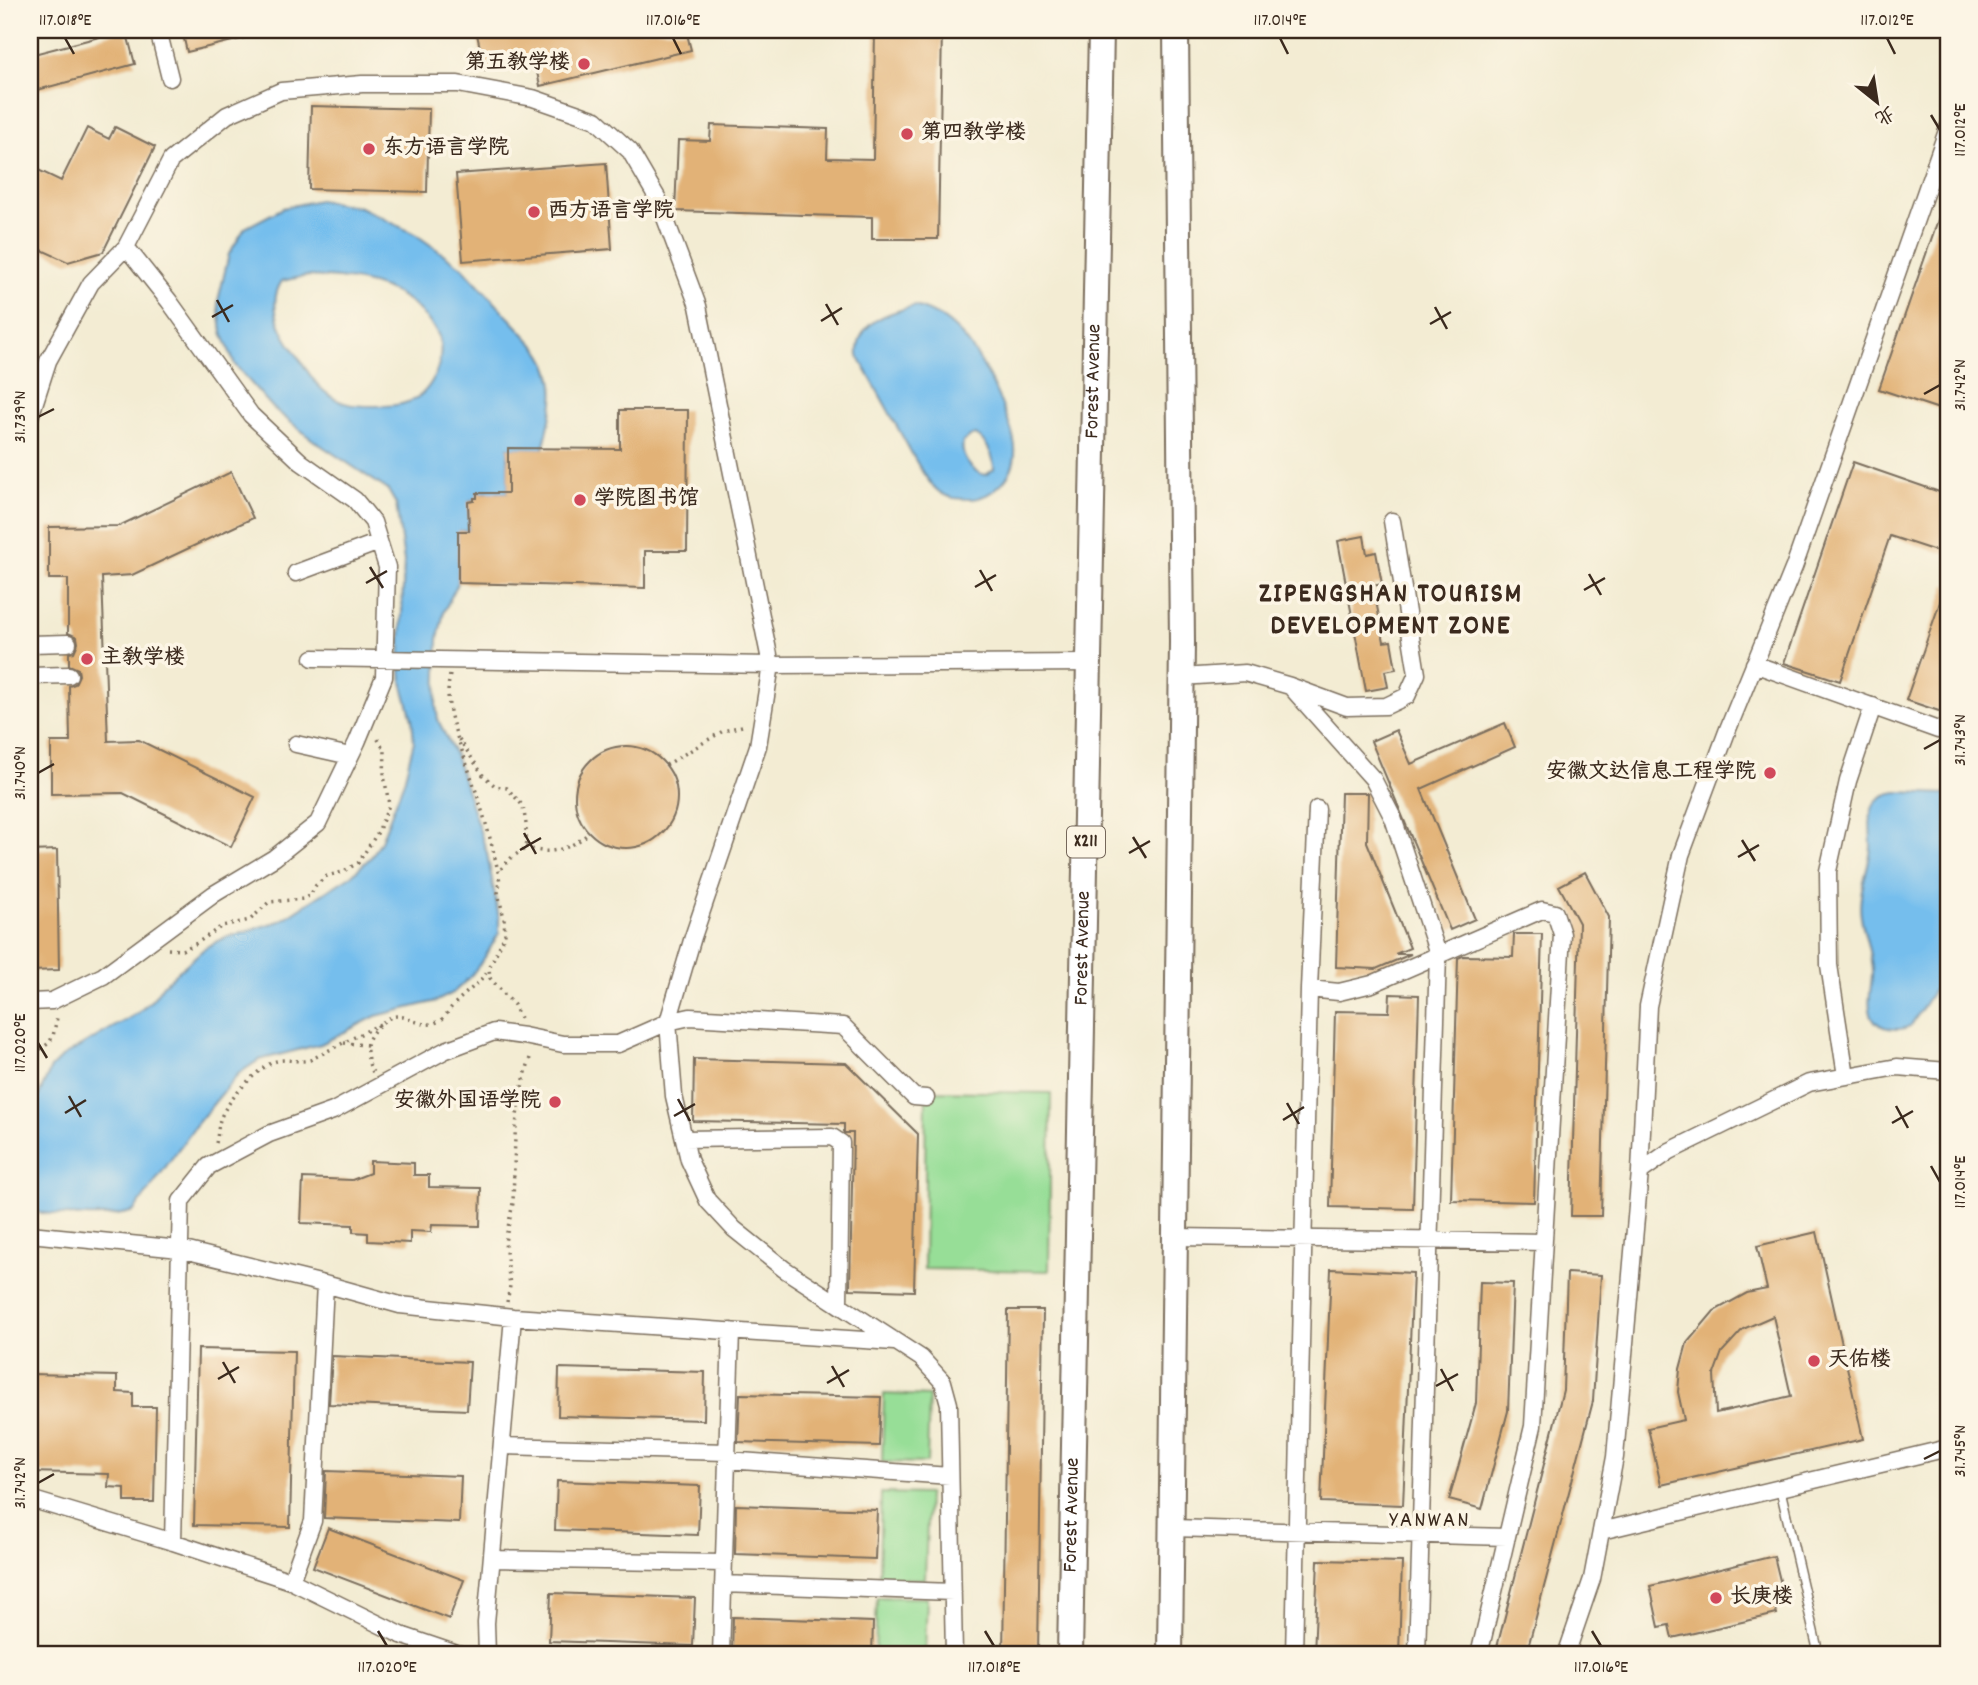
<svg xmlns="http://www.w3.org/2000/svg" width="1978" height="1685" font-family="Dekko,'LXGW WenKai TC',sans-serif">
  <rect width="100%" height="100%" fill="#fcf5e5"/>
  <filter id="ink" filterUnits="userSpaceOnUse"><feTurbulence type="fractalNoise" baseFrequency=".0143" numOctaves="2"/><feDisplacementMap in="SourceGraphic" scale="14" xChannelSelector="R" yChannelSelector="G"/><feConvolveMatrix kernelMatrix="1 2 1 2 8 2 1 2 1" color-interpolation-filters="sRGB"/></filter>
  <filter id="wash" filterUnits="userSpaceOnUse"><feTurbulence type="fractalNoise" baseFrequency=".00686" numOctaves="4" result="noise"/><feDisplacementMap in="SourceGraphic" scale="28" xChannelSelector="R" yChannelSelector="G"/><feGaussianBlur stdDeviation="1.57" result="paint"/><feColorMatrix in="noise" values="0 0 0 0 0 0 0 0 0 0 0 0 0 0 0 0 0 1.4 0 .05"/><feComposite in="paint" operator="in"/></filter>
  <g filter="url(#wash)">
    <rect width="100%" height="100%" fill="#f3ecd3"/>
    <path fill="#97de97" stroke="#69845a" stroke-width="2" d="M926 1091 1051 1093 1049 1271 924 1269Z
      M884 1394 929 1396 927 1463 882 1462Z
      M881 1493 928 1494 925 1579 879 1578Z
      M877 1597 927 1598 925 1655H875Z"/>
    <path fill="#74beed" stroke="#587486" stroke-width="2" fill-rule="evenodd" d="M319 200 360 207 415 234 463 268 539 350C563 384 552 412 543 449L508 448V493H478L477 498 469 502V531H459L458 583 444 611 438 639 436 706 438 720 455 755 487 853 499 918V933L485 957 470 977 453 993 437 1001 376 1016 321 1044 259 1060 238 1074 195 1126 134 1211C106 1221 60 1214 30 1212V1103L38 1097 51 1068 62 1057 138 1013 153 999 163 985 206 947 224 938 280 921 352 875 372 856 381 841 404 781 414 741 412 719 402 682 400 662 404 561 396 504 388 490 313 440 273 408 235 365 222 332 218 301 229 254 245 228 283 208ZM306 276C340 277 380 280 409 301 416 306 437 329 439 337 445 360 433 391 411 401 399 406 387 406 374 406 356 406 344 406 329 395 314 385 304 365 293 349 280 330 267 303 282 281Z
      M914 306C960 317 983 361 1000 401 1012 430 1027 459 1000 485 993 492 983 498 972 499 959 499 947 499 937 490 923 477 914 457 905 441 889 412 874 384 858 356 856 322 886 314 914 306ZM976 435C987 442 994 456 994 469L986 475C971 472 960 457 963 442L970 436Z
      M1897 792 1948 794V978L1938 984 1911 1025C1901 1032 1879 1030 1873 1018 1865 1004 1873 985 1872 970 1871 952 1864 934 1861 917 1857 893 1869 871 1871 847 1871 834 1868 816 1874 804 1880 795 1888 794 1897 792Z"/>
    <g id="blocks">
      <path fill="#e2b277" fill-rule="evenodd" d="M126 30 135 64 30 92V55Z
        M182 30H256L257 35 187 52Z
        M476 30H686L691 50 540 86 534 58 485 70Z
        M875 30H942L938 239H872V217L675 211 678 140 710 141 711 125 828 129 827 158 873 159Z
        M311 106 429 109 427 192 309 189Z
        M115 127 155 147 103 252 68 262 42 250 30 275V166L61 181 87 128 109 139Z
        M606 163 612 249 463 261 456 174Z
        M1946 197H1948V412L1879 389Z
        M620 410H688L687 551H645V588L458 583V531H469L468 502 474 501V498H477V493H508V448L620 449Z
        M1853 462 1948 495V555L1890 536 1840 681 1784 663Z
        M231 472 253 518 132 575 102 577 108 741 139 740 255 797 231 847 123 793 51 794V742H70L69 686 75 684 79 675 78 669 69 665V653L74 652 78 643 77 637 68 633V579H49V527L119 526Z
        M1364 536 1367 554 1376 552 1382 584 1373 586 1384 642 1391 641 1396 669 1385 671 1388 687 1366 691 1338 541Z
        M1946 585H1948V714L1906 700Z
        M1505 723 1515 747 1421 789 1475 919 1450 930 1371 741 1396 730 1411 764Z
        M575 797a51 51 0 1 1 102 0a51 51 0 1 1-102 0Z
        M1341 793H1368L1367 842 1410 948 1395 954H1411L1376 969 1336 967Z
        M57 850 59 970 30 971V851Z
        M1585 872 1609 917 1601 1216H1571L1579 923 1559 886Z
        M1514 934H1542L1534 1202 1451 1200 1458 958 1463 956 1513 957Z
        M1390 994 1419 995 1413 1209 1330 1207 1335 1011 1389 1012Z
        M694 1059 846 1063 918 1134 914 1291 850 1289 853 1133H844V1124L693 1121Z
        M370 1161 414 1163V1175H429V1187L481 1188 480 1226 432 1225 431 1232 410 1231V1243L368 1241V1233L353 1232V1225L301 1223 303 1178 352 1180 370 1173Z
        M1817 1232 1863 1439 1661 1485 1648 1428 1684 1420 1678 1392 1680 1369 1687 1343 1714 1311 1747 1293 1767 1289 1757 1246ZM1773 1316 1791 1396 1716 1413 1714 1374 1722 1352 1743 1329Z
        M1331 1269 1413 1273 1403 1505 1321 1502Z
        M1567 1273 1601 1275 1593 1401 1526 1655H1495L1563 1390Z
        M1480 1282 1513 1283 1508 1411 1482 1509 1449 1500 1476 1403Z
        M1008 1310H1043L1038 1655H1003Z
        M198 1349 294 1351 290 1527 194 1525Z
        M332 1356 470 1362 467 1410 329 1404Z
        M559 1368 705 1372 704 1420 558 1416Z
        M30 1374 117 1376V1392L133 1393V1407H156L154 1502H125V1488L108 1487 109 1474 30 1472Z
        M740 1394 881 1397 879 1446 738 1442Z
        M326 1471 461 1476 459 1523 324 1518Z
        M557 1481 700 1486 698 1535 555 1530Z
        M736 1505 877 1510 875 1559 735 1554Z
        M328 1528 464 1580 449 1619 313 1567Z
        M1774 1556 1784 1597 1773 1599 1777 1614 1672 1638 1669 1625 1659 1627 1650 1586Z
        M1318 1560 1402 1562 1399 1655H1314Z
        M551 1593 695 1598 693 1646 549 1641Z
        M733 1617 873 1622 872 1655H732Z"/>
    </g>
  </g>
  <g filter="url(#ink)">
    <use href="#blocks" fill-opacity="0" stroke="#7b6e5d" stroke-width="2"/>
    <g fill="none" stroke-linecap="round" stroke-linejoin="round">
      <defs>
        <path id="service" d="M1780 1488 1819 1655"/>
        <path id="minor" d="M158 30 170 78
          M30 417 48 361 91 283 126 247 171 160 227 115 281 91 362 84H458L533 98 596 120 630 151 658 199 698 306 771 665 758 746 693 937 668 1022 674 1096 689 1160 708 1201 734 1229 784 1269 921 1358 943 1382 949 1404 954 1655
          M296 573 379 542
          M30 644 68 643
          M313 658 771 665 1089 663
          M1754 664 1938 730
          M30 676 69 675
          M1181 677 1245 673 1290 686 1347 707 1386 706 1407 696 1417 674 1392 521
          M1290 686 1373 779 1393 818 1438 954 1417 1655
          M296 744 350 756
          M1309 989 1339 992 1372 984 1542 910 1555 913 1562 934 1533 1426 1479 1655
          M30 1002 52 1001 103 976 214 894 274 858 318 823 357 742 384 677 387 567 373 522 355 500 301 462 251 415 169 301 126 247
          M1846 1076 1829 965 1828 871 1848 781 1873 706
          M684 1139 832 1137 841 1143 839 1305
          M1640 1172 1670 1151 1809 1083 1897 1067 1948 1071
          M30 1234 180 1249 332 1286 400 1305 513 1317 894 1342
          M1175 1237 1544 1242
          M502 1446 727 1452
          M727 1460 950 1476
          M30 1499 173 1542 291 1581 401 1635 460 1655
          M1172 1528 1507 1537
          M1601 1531 1948 1448
          M173 1542 181 1201 209 1166 269 1134 333 1111 446 1050 494 1032 524 1036 563 1044H618L668 1022 690 1017 843 1026 914 1097 926 1098
          M492 1559 724 1563
          M291 1581 313 1521 325 1284
          M723 1584 953 1592
          M487 1655 486 1623 513 1317
          M721 1655 731 1331
          M1294 1655 1309 989 1317 809
          M1566 1655 1592 1579 1615 1457 1640 1172 1648 1006 1681 855 1728 729 1794 567 1948 128"/>
        <g id="primary">
          <path id="s1" d="M1070 1655 1101 30"/>
          <path d="M1170 1655 1182 642 1176 30"/>
        </g>
      </defs>
      <use href="#service" stroke="#7b6e5d" stroke-width="11"/>
      <use href="#minor" stroke="#7b6e5d" stroke-width="19"/>
      <use href="#primary" stroke="#7b6e5d" stroke-width="28"/>
      <path stroke="#7b6e5d" stroke-width="3.5" stroke-dasharray="2 5" stroke-linecap="butt" d="M450 675C443 707 457 735 467 765 479 799 494 847 500 882L498 893 504 918 505 935 489 968 490 978 514 1005 520 1018
        M459 739 483 775 495 786 507 788 523 806 526 824V844L523 850 512 857 498 872
        M666 765 723 731 746 725
        M525 847C549 856 569 850 589 833
        M168 949 182 950 197 943 222 926 250 920 269 902 304 899 311 894 316 885 327 876 342 872 358 863 378 832 389 805 384 775 385 751 376 736
        M344 1043 367 1045
        M373 1072C369 1067 366 1053 367 1046 368 1034 385 1016 397 1016 411 1017 424 1030 439 1021 444 1019 447 1013 450 1009 462 994 478 986 488 970
        M30 1075 38 1051 49 1043 53 1036 57 1018
        M216 1143C218 1135 218 1127 220 1120 225 1103 259 1065 277 1061 288 1058 298 1063 310 1060L382 1023
        M507 1302 510 1286 505 1242 513 1203 515 1136 519 1098 531 1054"/>
      <use href="#service" stroke="#fff" stroke-width="8"/>
      <use href="#minor" stroke="#fff" stroke-width="16"/>
      <use href="#primary" stroke="#fff" stroke-width="24"/>
    </g>
  </g>
  <path fill="none" stroke="#3b2a1e" stroke-width="2.5" d="M65 38 74 54M673 38 681 54M1280 38 1288 54M1887 38 1895 54M1931 115 1940 130M217 300 229 322M826 304 838 325M1435 307 1447 329M212 317 233 305M821 321 842 308M1430 324 1451 312M1924 394 1940 385M38 417 54 409M370 567 383 588M980 570 992 591M1589 574 1601 595M366 583 387 571M975 587 996 575M1584 590 1605 578M1924 749 1940 740M38 773 54 764M524 833 536 854M1133 837 1146 858M1742 840 1755 861M520 850 541 838M1129 853 1150 841M1738 857 1759 845M38 1043 47 1058M69 1096 81 1117M678 1099 690 1121M1287 1103 1299 1124M1896 1106 1908 1128M65 1113 86 1100M674 1116 695 1104M1283 1120 1304 1107M1892 1123 1913 1111M1931 1166 1940 1182M223 1362 235 1383M832 1366 844 1387M1441 1369 1453 1391M218 1379 239 1367M827 1383 849 1370M1436 1386 1458 1374M1924 1459 1940 1451M38 1483 54 1474M378 1631 387 1646M985 1631 994 1646M1592 1631 1601 1646"/>
  <g fill="#d1495b" stroke="#fcf5e5" stroke-width="2.5">
    <circle cx="584" cy="64" r="7"/>
    <circle cx="907" cy="134" r="7"/>
    <circle cx="369" cy="149" r="7"/>
    <circle cx="534" cy="212" r="7"/>
    <circle cx="580" cy="500" r="7"/>
    <circle cx="87" cy="659" r="7"/>
    <circle cx="1770" cy="773" r="7"/>
    <circle cx="555" cy="1102" r="7"/>
    <circle cx="1814" cy="1361" r="7"/>
    <circle cx="1716" cy="1598" r="7"/>
  </g>
  <g text-anchor="middle" dominant-baseline="central" stroke-width="7" stroke-linejoin="round" paint-order="stroke">
    <rect fill="#fcf5e5" stroke="#75675a" stroke-width="2" x="1067" y="826.5" width="38" height="31" rx="5"/>
    <g font-size="19" font-weight="bold" fill="#3b2a1e">
      <text x="1086" y="842">X211</text>
    </g>
    <g font-size="21" font-weight="bold" fill="#3b2a1e" stroke="#fcf5e5" text-anchor="start">
      <text x="570" y="64" text-anchor="end">第五教学楼</text>
      <text x="921" y="134">第四教学楼</text>
      <text x="383" y="149">东方语言学院</text>
      <text x="548" y="212">西方语言学院</text>
      <text x="594" y="500">学院图书馆</text>
      <text x="101" y="659">主教学楼</text>
      <text x="1756" y="773" text-anchor="end">安徽文达信息工程学院</text>
      <text x="541" y="1102" text-anchor="end">安徽外国语学院</text>
      <text x="1828" y="1361">天佑楼</text>
      <text x="1730" y="1598">长庚楼</text>
    </g>
    <g font-size="21" fill="#3b2a1e" stroke="#fcf5e5">
      <text stroke="none"><textPath href="#s1" startOffset="1274">Forest Avenue</textPath></text>
      <text stroke="none"><textPath href="#s1" startOffset="707">Forest Avenue</textPath></text>
      <text stroke="none"><textPath href="#s1" startOffset="140">Forest Avenue</textPath></text>
    </g>
    <g font-size="23" letter-spacing="2" fill="#3b2a1e" stroke="#fcf5e5">
      <text x="1430" y="1521">YANWAN</text>
    </g>
    <g font-size="28" font-weight="bold" letter-spacing="2" fill="#3b2a1e" stroke="#fcf5e5">
      <text x="1391" y="596">ZIPENGSHAN TOURISM<tspan x="1391" dy="32">DEVELOPMENT ZONE</tspan></text>
    </g>
  </g>
  <rect width="1978" height="1685" fill="none" stroke="#fcf5e5" stroke-width="77"/>
  <g transform="translate(1877 102) rotate(150)" stroke="#fcf5e5" stroke-width="5" paint-order="stroke">
  <path d="M0-5L12 26L0 18L-12 26Z" fill="#3b2a1e"/>
  <text y="-10" font-size="19" font-weight="bold" text-anchor="middle" fill="#3b2a1e">北</text>
  </g>
  <rect x="38" y="38" width="1902" height="1608" fill="none" stroke="#3b2a1e" stroke-width="2.5"/>
  <g font-size="18" text-anchor="middle" fill="#3b2a1e">
    <text x="65" y="25">117.018°E</text>
    <text x="673" y="25">117.016°E</text>
    <text x="1280" y="25">117.014°E</text>
    <text x="1887" y="25">117.012°E</text>
    <text transform="translate(1959 130) rotate(-90)" y="6">117.012°E</text>
    <text transform="translate(1959 385) rotate(-90)" y="6">31.742°N</text>
    <text transform="translate(19 417) rotate(-90)" y="6">31.739°N</text>
    <text transform="translate(1959 740) rotate(-90)" y="6">31.743°N</text>
    <text transform="translate(19 773) rotate(-90)" y="6">31.740°N</text>
    <text transform="translate(19 1043) rotate(-90)" y="6">117.020°E</text>
    <text transform="translate(1959 1182) rotate(-90)" y="6">117.014°E</text>
    <text transform="translate(1959 1451) rotate(-90)" y="6">31.745°N</text>
    <text transform="translate(19 1483) rotate(-90)" y="6">31.742°N</text>
    <text x="387" y="1672">117.020°E</text>
    <text x="994" y="1672">117.018°E</text>
    <text x="1601" y="1672">117.016°E</text>
  </g>
</svg>
